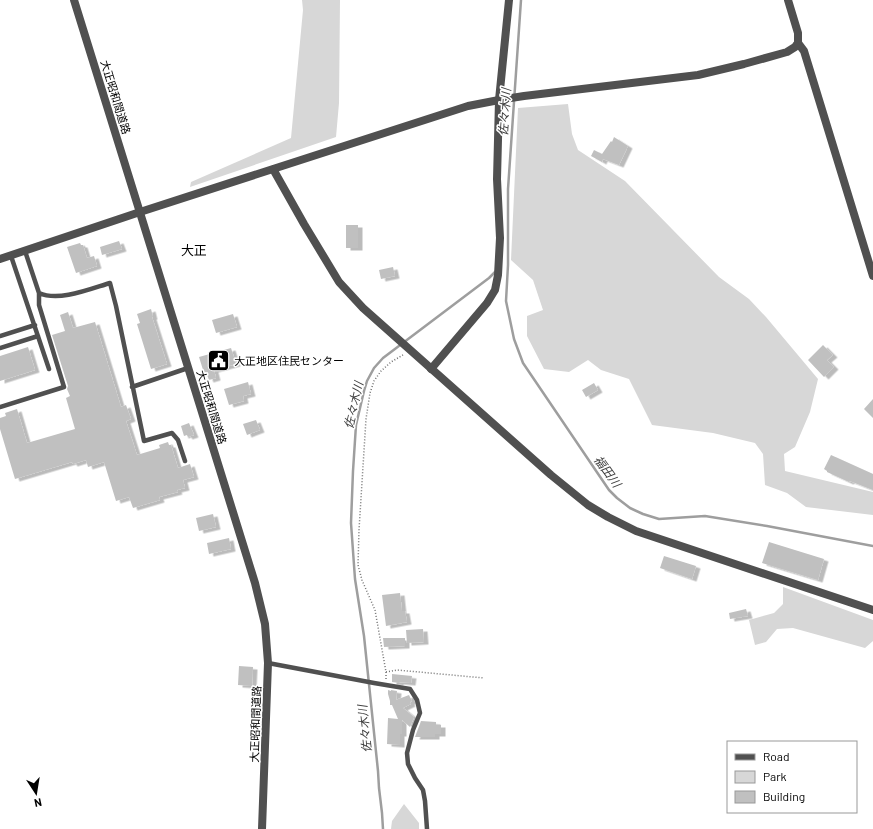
<svg xmlns="http://www.w3.org/2000/svg" width="873" height="829" font-family="Barlow,'Noto Sans JP',sans-serif">
  <defs>
    <filter id="shadow"><feDropShadow dx="4.5" dy="2.5" stdDeviation="0" flood-color="#0004"/></filter>
  </defs>
  <rect width="100%" height="100%" fill="#fff"/>
  <path fill="#d7d7d7" d="M302 0H340L339 103 336 137 190 187 191 182 291 138 303 10Z
    M568 104 572 134 578 150 625 181 719 277 749 299 766 317 818 379 810 412 795 447 784 454 785 471 873 492V515L806 507 787 493 765 485 763 454 755 443 713 433 652 425 629 379 601 370 588 360 569 372 544 369 527 336V316L543 310 533 280 511 260 518 108Z
    M783 587 873 620V641L865 648 793 628 777 629 766 642 755 645 749 620 774 613 783 604Z
    M404 804 419 823V829H391L392 821Z"/>
  <g fill="none" stroke-linecap="round" stroke-linejoin="round">
    <path stroke="#9e9e9e" stroke-width="2.5" d="M521 0 508 189V265L506 301 514 339 523 363 609 490 617 498 630 508 643 514 659 519 705 516 767 526 873 546
      M383 829 382 813 379 788 378 771 364 636 355 579 351 523 353 471 356 425 364 391 367 381 374 368 383 358 489 278 496 271"/>
  </g>
  <path fill="#c0c0c0" filter="url(#shadow)" d="M614 137 628 146 619 165 603 159 602 162 591 156 594 150 602 154 611 141 612 142Z
    M346 225H358V248H346Z
    M119 241 122 249 102 255 100 247Z
    M80 243 81 245H83L87 258 94 256 97 266 76 273 67 247Z
    M393 267 395 276 381 279 379 270Z
    M151 309 153 317H152L167 364 151 369 137 324 140 323 137 314Z
    M68 312 73 328 95 322 121 407 126 405 131 419 126 421 137 455 160 448 159 445 168 442 169 445H171L178 468 190 464 194 477 183 480 185 488 177 490 178 492 159 497 160 500 133 508 129 497 116 501 104 462 88 467 86 460 73 464 72 462 15 479 0 429V418L6 416 5 413 17 409 27 443 75 429 66 398 70 396 67 389 68 386 52 335 65 331 60 315Z
    M233 314 237 327 216 333 212 320Z
    M823 345 833 355 827 360 834 367 824 377 808 360Z
    M28 347 35 370 0 381V356Z
    M231 348 236 364 214 370 216 378 209 380 206 372 204 373 199 357Z
    M248 382 251 394 243 396 244 401 229 405 224 389Z
    M594 383 598 390 586 397 582 390Z
    M873 399V418L864 409Z
    M256 420 260 430 247 435 243 424Z
    M189 423 194 435 188 437 187 435 184 436 181 426Z
    M831 455 873 474V490L850 481 849 482 827 472V471L824 469Z
    M213 514 216 527 199 531 196 518Z
    M229 538 231 549 209 554 207 543Z
    M769 542 824 559 818 580 762 563Z
    M664 556 696 566 692 579 660 568Z
    M400 593 402 611H405L407 622 386 626 382 595Z
    M746 609 748 616 730 619 729 613Z
    M423 629 424 642 407 643 406 630Z
    M383 638H405V646L384 647Z
    M239 666 253 667 252 686 238 685Z
    M392 674 412 676 411 683 399 682V683L392 682Z
    M388 690 391 691V690L397 691 396 700 409 695 412 701 410 702 411 704 403 708 414 717 410 727 402 720V734H400V745L387 744 388 718 398 719 392 705H390V701L388 694Z
    M421 721 436 722V725H441V734H435V737H415Z"/>
  <g fill="none" stroke-linecap="round" stroke-linejoin="round">
    <path stroke="#727272" stroke-width="1.5" stroke-dasharray="1 2" stroke-linecap="butt" d="M386 672 397 670 484 678
      M386 679V672L375 610 362 580 358 565 359 530 366 419 370 393 374 381 381 371 391 362 403 355"/>
    <path stroke="#505050" stroke-width="4.5" d="M11 256 49 369
      M39 293C59 302 90 289 110 283L116 306 144 441 172 433 178 440 185 461
      M0 336 35 325
      M0 348 38 336
      M132 387 188 368
      M0 407 64 387 39 305V293L25 251
      M268 663 374 683 410 689 417 700 420 713 413 730 407 753 408 764 415 778 423 790 425 801 427 829"/>
    <path stroke="#505050" stroke-width="8" d="M74 0 255 583 265 624 268 663 262 829
      M798 43 804 51 873 276
      M431 369 487 303 495 290 498 275 500 238 497 179 499 100 509 0"/>
    <path stroke="#505050" stroke-width="8" d="M273 169 304 224 339 282 363 308 551 475 588 505 608 517 636 531 873 610
      M0 259 140 212 468 106 499 100 524 96 698 75 744 64 787 52 795 47 798 43V33L788 0"/>
  </g>
  <defs>
    <symbol id="civic-square" viewBox="-11 -11 22 22"><rect x="-9" y="-9" width="18" height="18" rx="4" fill="#000" stroke="#fff"/><path d="M-.6-6.5H3V-4.5H.6V-3L4-1V1h2V6H-6V1h2V-1L-.6-3ZM-1.2 2.5V6h2.4V2.5Z" fill="#fff"/></symbol>
  </defs>
  <g fill-rule="evenodd">
    <use href="#civic-square" x="206" y="348" width="25" height="25"/>
  </g>
  <g text-anchor="middle" dominant-baseline="central" stroke-width="3" stroke-linejoin="round" paint-order="stroke">
    <g font-size="11" fill="#000" stroke="#fff">
      <text transform="translate(116 97) rotate(73)">大正昭和間道路</text>
      <text transform="translate(212 407) rotate(73)">大正昭和間道路</text>
      <text transform="translate(255 724) rotate(-88)">大正昭和間道路</text>
    </g>
    <g font-size="11" fill="#000" stroke="#fff" text-anchor="start">
      <text x="234" y="360">大正地区住民センター</text>
    </g>
    <g font-size="12" font-style="italic" fill="#3f3f3f" stroke="#fff">
      <text transform="translate(504 112) rotate(-86)">佐々木川</text>
      <text transform="translate(353 405) rotate(-77)">佐々木川</text>
      <text transform="translate(608 471) rotate(54)">福田川</text>
      <text transform="translate(364 729) rotate(-96)">佐々木川</text>
    </g>
    <g font-size="13" fill="#000" stroke="#fff">
      <text x="194" y="250">大正</text>
    </g>
  </g>
  <rect x="727" y="741" width="130" height="72" fill="#ffffff" stroke="#999999"/>
  <rect x="735" y="754" width="20" height="6" fill="#505050" stroke="#999999"/>
  <text x="763" y="761" font-size="12" fill="#000000">Road</text>
  <rect x="735" y="771" width="20" height="12" fill="#d7d7d7" stroke="#999999"/>
  <text x="763" y="781" font-size="12" fill="#000000">Park</text>
  <rect x="735" y="791" width="20" height="12" fill="#c0c0c0" stroke="#999999"/>
  <text x="763" y="801" font-size="12" fill="#000000">Building</text>
  <g transform="translate(36 793) rotate(168)" stroke="#ffffff" stroke-width="3" paint-order="stroke">
  <path d="M0-3L7 15L0 10L-7 15Z" fill="#000000"/>
  <text y="-6" font-size="11" font-weight="bold" text-anchor="middle" fill="#000000">N</text>
  </g>
</svg>
